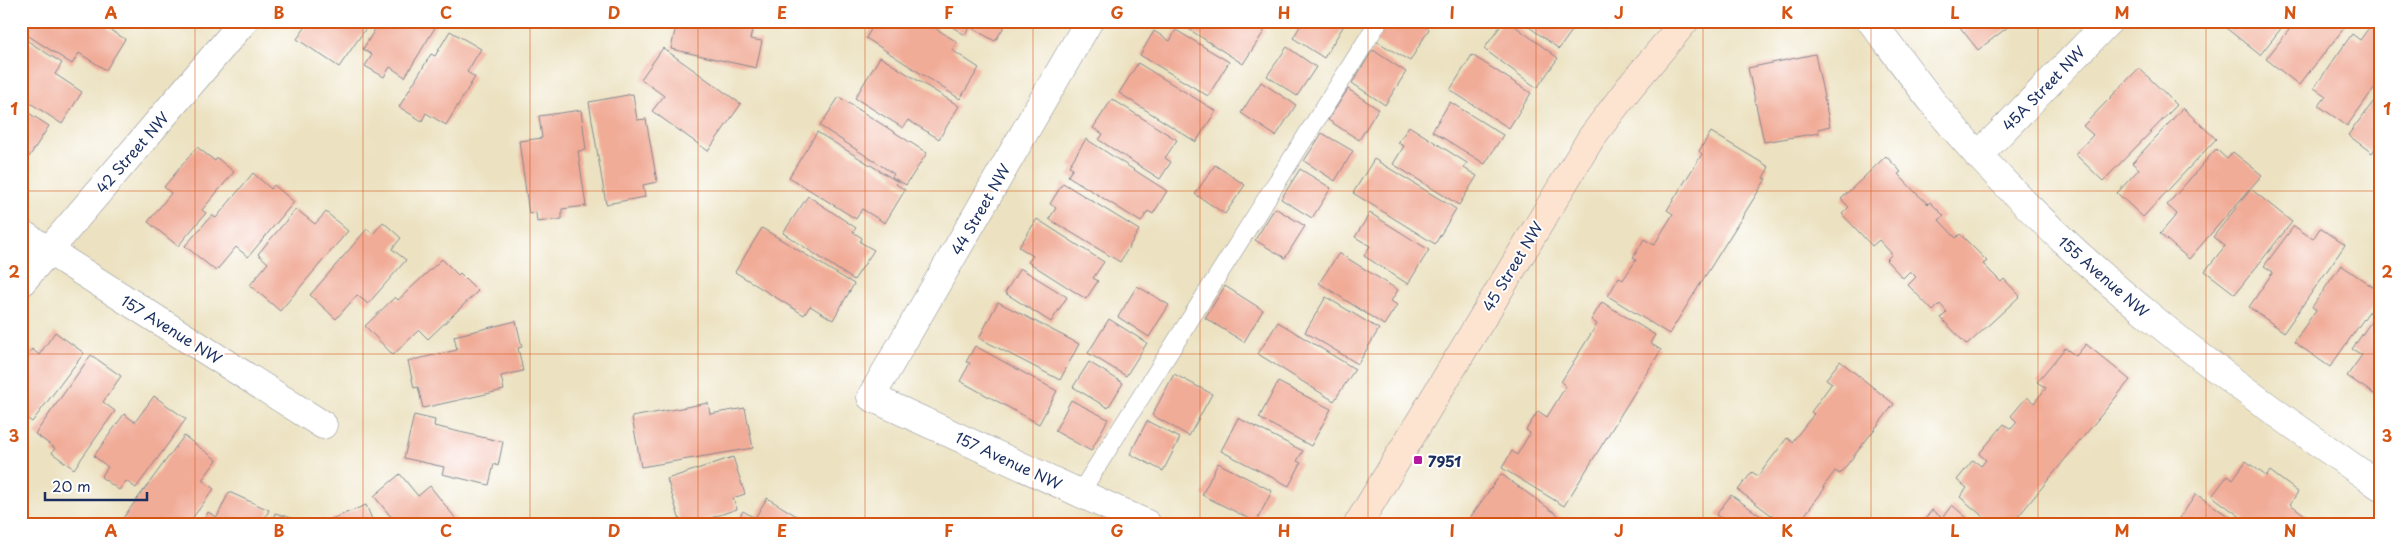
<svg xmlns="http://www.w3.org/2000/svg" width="2401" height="545" font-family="'Playpen Sans',sans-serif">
  <rect width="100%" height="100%" fill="#fff"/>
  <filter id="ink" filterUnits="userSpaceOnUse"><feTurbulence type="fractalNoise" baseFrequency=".02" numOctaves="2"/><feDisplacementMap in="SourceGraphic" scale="10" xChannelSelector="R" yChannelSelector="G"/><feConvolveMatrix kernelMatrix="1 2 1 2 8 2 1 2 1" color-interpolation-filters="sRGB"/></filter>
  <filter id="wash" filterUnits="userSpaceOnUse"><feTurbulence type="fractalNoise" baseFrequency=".0096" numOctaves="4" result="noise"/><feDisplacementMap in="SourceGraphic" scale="20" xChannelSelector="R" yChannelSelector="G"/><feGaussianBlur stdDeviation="1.12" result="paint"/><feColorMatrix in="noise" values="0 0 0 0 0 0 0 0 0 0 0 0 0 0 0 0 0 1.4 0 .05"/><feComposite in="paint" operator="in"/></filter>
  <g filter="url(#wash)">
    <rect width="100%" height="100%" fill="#ece2c1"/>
    <g id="blocks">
      <path fill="#f1ac98" d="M28 21H105L109 24 107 28 125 39 106 70 79 53 72 64 21 31Z
        M310 21H371L339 67 297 39Z
        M380 21H439L405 77 390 67 384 77 365 66 372 55 363 49Z
        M677 21H754L750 39 762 41 756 68 671 49Z
        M876 21H924L957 42 952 50 979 68 960 99 866 38Z
        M943 21H1008L995 41 970 27 965 35Z
        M1176 21H1252L1265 30 1243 64Z
        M1303 21H1334L1343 27 1324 58 1293 38Z
        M1388 21H1416L1429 29 1410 61 1376 41Z
        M1504 21H1508L1558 58 1537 88 1484 49Z
        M1521 21H1579L1559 49Z
        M1941 21H1952L1945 27Z
        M1955 21H2005L2009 26 1978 50Z
        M2224 21H2287L2260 55 2221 24Z
        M2296 21H2337L2345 27 2299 85 2266 59Z
        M2374 21 2380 23V80L2347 126 2319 106 2326 96 2314 88 2352 34 2360 40Z
        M1176 30 1229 62 1208 96 1140 55 1154 31 1170 41Z
        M450 31 481 49 467 72 475 77 446 125 426 113 422 121 399 107 431 54 435 56Z
        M23 38 62 63 55 74 82 92 62 124 21 97Z
        M1287 47 1316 67 1297 96 1267 76Z
        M663 48 741 104 708 151 652 111 664 96 641 79Z
        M1373 50 1406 72 1385 105 1352 83Z
        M1815 54 1830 126 1818 129 1819 133 1764 142 1748 68Z
        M1472 55 1531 93 1509 128 1450 90Z
        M880 57 959 106 939 139 908 120 903 128 855 98Z
        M1138 63 1216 111 1196 142 1119 93Z
        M2139 68 2177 105 2103 181 2075 154 2093 135 2083 126Z
        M1261 82 1296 105 1276 136 1241 113Z
        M1348 89 1378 109 1359 140 1328 120Z
        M2380 93V142L2372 153 2348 135Z
        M633 94 637 120 646 119 657 182 643 185 645 197 606 204 589 102Z
        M839 97 927 153 906 185 892 177 894 174 820 126Z
        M1112 99 1177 140 1165 158 1171 162 1160 179 1099 140 1103 134 1093 128Z
        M1450 102 1503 135 1485 164 1432 131Z
        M21 108 49 126 29 157 21 152Z
        M2183 108 2216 139 2143 217 2117 193 2139 169 2132 163Z
        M581 110 586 150 578 151 586 206 562 209V219L537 222 536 212 529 214 519 141 542 138 539 116Z
        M1409 126 1467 163 1464 168 1477 176 1459 205 1393 164 1404 146 1398 143Z
        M817 132 898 182 896 184 905 190 885 223 862 209 856 219 789 177Z
        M1711 132 1769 167 1763 178 1766 179 1669 334 1608 296 1619 277 1623 280 1636 260 1633 258 1644 239 1654 245 1673 214 1667 210 1702 154 1699 151Z
        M1322 133 1353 151 1335 181 1304 161Z
        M1086 139 1167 191 1153 214 1148 211 1141 222 1068 176 1073 168 1069 166Z
        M197 147 215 161 217 158 234 172 202 210 206 213 178 246 148 222 171 193 164 187Z
        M2216 149 2227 159 2233 152 2262 175 2189 259 2160 234 2177 214 2167 205Z
        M1886 156 1901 172 1898 174 1915 192 1928 204 1930 202 1944 216 1939 220 1956 238 1960 234 1987 261 1983 264 2001 282 2004 279 2020 296 1967 345 1941 318 1947 312 1940 304 1933 311 1908 285 1916 277 1910 271 1903 278 1886 260 1892 254 1879 240 1872 246 1842 214 1849 207 1841 199Z
        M1374 159 1456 209 1435 244 1353 193Z
        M1215 165 1245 185 1225 214 1195 194Z
        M1300 169 1331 188 1312 218 1281 199Z
        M253 173 271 189 274 185 294 202 248 257 236 247 216 271 185 246 212 215 216 218Z
        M1063 183 1139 230 1120 262 1049 219 1056 208 1050 204Z
        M2251 189 2292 222 2235 294 2205 271 2225 246 2213 237Z
        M808 196 856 228 853 232 862 238 860 242 874 250 854 280 783 233Z
        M1275 208 1305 226 1285 258 1255 240Z
        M296 209 315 224 326 212 348 231 280 311 250 285 268 263 258 254Z
        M1370 213 1429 250 1408 284 1364 256 1370 246 1355 237Z
        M1037 219 1104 262 1093 278 1098 281 1086 299 1028 262 1033 256 1019 247Z
        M383 222 401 238 392 249 406 260 368 304 357 295 336 319 310 295 367 229 373 234Z
        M2294 226 2313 239 2320 228 2345 245 2284 332 2249 307 2273 272 2264 266Z
        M762 228 854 284 833 320 810 306 804 315 735 272Z
        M1339 253 1398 290 1391 301 1397 305 1384 325 1319 283Z
        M442 259 458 275 460 273 478 291 428 339 419 330 393 355 365 326 395 297 398 300Z
        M2341 265 2380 292V296L2330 367 2294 342 2316 310 2312 307Z
        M1020 268 1067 297 1051 322 1005 293Z
        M1137 286 1169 305 1149 337 1118 317Z
        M1225 286 1263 310 1244 342 1205 318Z
        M1326 297 1379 329 1358 364 1305 332Z
        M998 302 1079 344 1060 380 979 338Z
        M1602 302 1655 335 1650 343 1661 350 1564 506 1502 468 1512 451 1517 455 1530 433 1526 430 1538 411 1547 417 1566 386 1561 382 1597 324 1591 320Z
        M2380 309V398L2347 376 2362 355 2352 349Z
        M1109 319 1147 343 1126 376 1088 353Z
        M516 321 522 347 518 348 523 371 501 376 504 390 423 408 418 387 414 388 408 361 457 350 454 336Z
        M1278 322 1355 369 1334 401 1258 354Z
        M55 332 84 353 32 422 21 414V364L32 349 39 355Z
        M2086 344 2130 380 2012 524H1992L1960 497 1967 488 1957 480 1973 460 1981 466 1986 460 1979 454 2004 424 2011 429 2017 422 2011 416 2027 397 2034 403 2046 388 2037 382 2065 348 2076 356Z
        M975 346 1057 391 1039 424 960 381 970 363 966 362Z
        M91 355 121 376 103 402 115 411 74 469 52 453 55 448 35 434Z
        M1840 361 1894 404 1840 474 1835 471 1823 487 1825 488 1801 520 1798 518 1793 524H1783L1738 490 1752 472 1758 476 1787 438 1792 442 1814 414 1811 412 1832 383 1826 379Z
        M1089 362 1123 383 1108 408 1073 387Z
        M1174 374 1212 394 1189 436 1152 415Z
        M1278 382 1331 409 1311 446 1259 418Z
        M154 396 186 419 136 488 126 481 119 490 101 477 108 467 94 456 124 414 135 422Z
        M1071 400 1108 419 1091 451 1055 431Z
        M708 403 710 414 745 408 753 448 641 467 632 417Z
        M414 415 435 420 434 426 503 442 498 466 494 464 489 485 442 474 444 467 404 458Z
        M1238 418 1303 451 1297 461 1301 463 1289 486 1221 451Z
        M1147 421 1180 438 1163 471 1130 454Z
        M184 436 217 460 202 480 214 489 188 524H130L123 518Z
        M733 457 745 494 733 498 737 509 693 524H681L667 479Z
        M2246 461 2266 476 2270 471 2298 492 2290 504 2312 520 2309 524H2250L2212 496 2228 475 2233 479Z
        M1218 463 1272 491 1256 522 1202 495Z
        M400 474 418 496 430 486 460 524H397L374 496Z
        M1501 474 1562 518 1558 524H1473L1469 519Z
        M229 492 269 510 262 524H203L208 512 217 517Z
        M2196 494 2240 524H2176Z
        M1731 495 1772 524H1719L1722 519 1716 515Z
        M767 498 800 518 796 524H735L743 511 755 518Z
        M366 505 374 524H331L329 520Z
        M1952 505 1974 524H1921L1932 510 1942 518Z
        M275 513 308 523V524H272Z
        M21 516 29 524H21Z"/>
    </g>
  </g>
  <g filter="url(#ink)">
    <use href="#blocks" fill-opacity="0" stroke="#848890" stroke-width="1"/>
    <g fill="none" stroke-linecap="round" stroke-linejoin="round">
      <defs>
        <path id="lane" d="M1080 493 1379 21"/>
        <path id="street" d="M1089 21 871 397 1147 524
          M1871 21C1906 67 1940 115 1980 157 2035 216 2094 271 2157 322 2228 380 2304 433 2380 486
          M1978 156 2109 21
          M21 233 323 425
          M21 283 244 21"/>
        <path id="secondary" d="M1358 524 1591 138 1629 88 1685 21"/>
      </defs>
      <use href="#lane" stroke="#848890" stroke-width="19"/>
      <use href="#street" stroke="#848890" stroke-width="29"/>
      <use href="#secondary" stroke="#848890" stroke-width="29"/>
      <use href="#lane" stroke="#fff" stroke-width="18"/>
      <use href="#street" stroke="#fff" stroke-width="28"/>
      <use href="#secondary" stroke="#fde4d1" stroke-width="28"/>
    </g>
  </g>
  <path fill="none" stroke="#d45514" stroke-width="1" stroke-opacity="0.55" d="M195 21V524M363 21V524M530 21V524M698 21V524M865 21V524M1033 21V524M1200 21V524M1368 21V524M1536 21V524M1703 21V524M1871 21V524M2038 21V524M2206 21V524M21 191H2380M21 354H2380"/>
  <rect fill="#b5179e" stroke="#fff" stroke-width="2" x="1413" y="455" width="10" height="10" rx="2.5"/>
  <g text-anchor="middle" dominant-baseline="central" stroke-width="4" stroke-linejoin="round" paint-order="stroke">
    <g font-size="15" fill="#1b2f5e" stroke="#fff">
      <text transform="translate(2043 88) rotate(-46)">45A Street NW</text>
      <text transform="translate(132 152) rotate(-49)">42 Street NW</text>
      <text transform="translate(980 209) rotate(-60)">44 Street NW</text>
      <text transform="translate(1512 266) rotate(-59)">45 Street NW</text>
      <text transform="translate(2104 276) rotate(41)">155 Avenue NW</text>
      <text transform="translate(172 329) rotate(32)">157 Avenue NW</text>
      <text transform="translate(1009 460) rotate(25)">157 Avenue NW</text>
    </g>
    <g font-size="15" font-weight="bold" fill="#1b2f5e" stroke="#fff" text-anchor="start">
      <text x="1428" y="460">7951</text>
    </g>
  </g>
  <rect width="2401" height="545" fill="none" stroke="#fff" stroke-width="55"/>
  <path d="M45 492v8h102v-8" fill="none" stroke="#1b2f5e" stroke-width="2.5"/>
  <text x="52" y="492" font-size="15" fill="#1b2f5e" stroke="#ffffff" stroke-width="4" paint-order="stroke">20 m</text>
  <rect x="28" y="28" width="2346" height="490" fill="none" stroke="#d45514" stroke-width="2"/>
  <g font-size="16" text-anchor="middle" font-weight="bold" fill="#d45514">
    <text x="111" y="19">A</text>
    <text x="279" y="19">B</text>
    <text x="446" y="19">C</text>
    <text x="614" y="19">D</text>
    <text x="782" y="19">E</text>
    <text x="949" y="19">F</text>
    <text x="1117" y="19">G</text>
    <text x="1284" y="19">H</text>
    <text x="1452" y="19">I</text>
    <text x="1619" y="19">J</text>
    <text x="1787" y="19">K</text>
    <text x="1955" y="19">L</text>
    <text x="2122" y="19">M</text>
    <text x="2290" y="19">N</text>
    <text x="14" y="115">1</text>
    <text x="2387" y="115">1</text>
    <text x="14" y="278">2</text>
    <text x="2387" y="278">2</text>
    <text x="14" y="442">3</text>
    <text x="2387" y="442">3</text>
    <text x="111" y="537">A</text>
    <text x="279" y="537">B</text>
    <text x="446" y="537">C</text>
    <text x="614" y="537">D</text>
    <text x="782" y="537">E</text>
    <text x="949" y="537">F</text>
    <text x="1117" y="537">G</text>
    <text x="1284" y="537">H</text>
    <text x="1452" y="537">I</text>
    <text x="1619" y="537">J</text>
    <text x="1787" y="537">K</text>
    <text x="1955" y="537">L</text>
    <text x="2122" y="537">M</text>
    <text x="2290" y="537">N</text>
  </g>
</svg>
